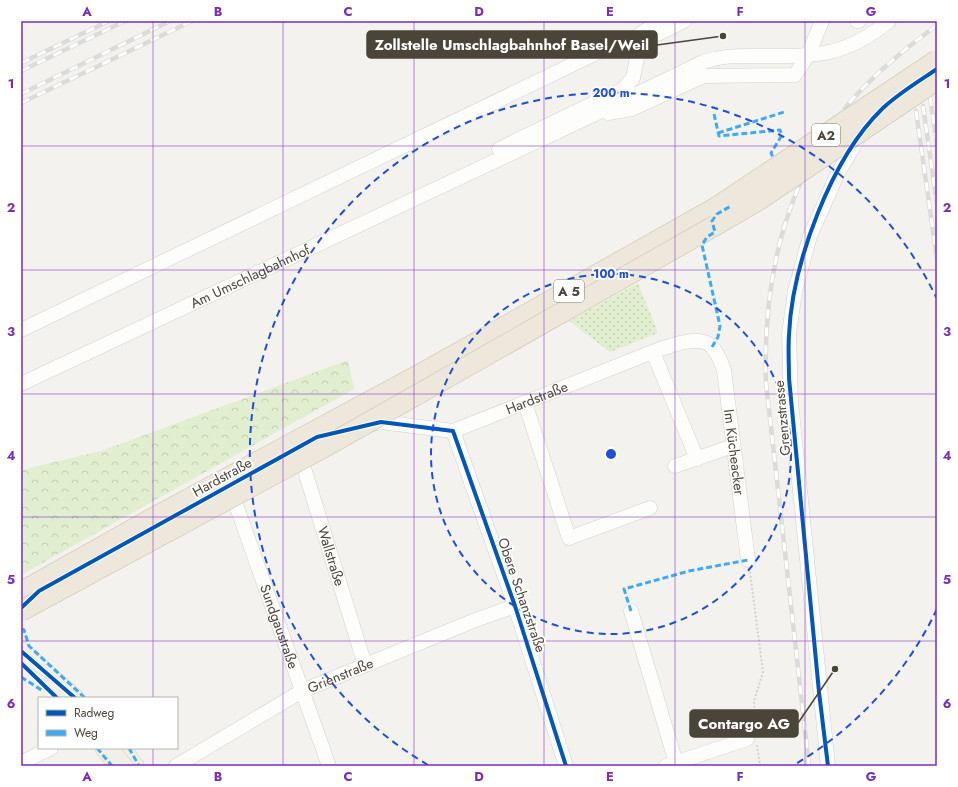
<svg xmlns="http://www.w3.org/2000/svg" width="958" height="787" font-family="Jost,sans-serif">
  <defs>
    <pattern id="forest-crowns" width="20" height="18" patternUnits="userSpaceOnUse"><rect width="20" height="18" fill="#e1eecf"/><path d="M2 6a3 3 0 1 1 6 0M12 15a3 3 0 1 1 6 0" fill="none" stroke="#c3cdb2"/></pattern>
    <pattern id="park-dots" width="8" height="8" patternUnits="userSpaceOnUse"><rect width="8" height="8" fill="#e1eecf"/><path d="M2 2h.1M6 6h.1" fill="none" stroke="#c3cdb2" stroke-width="1.8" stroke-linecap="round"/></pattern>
  </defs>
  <rect width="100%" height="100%" fill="#f4f2ee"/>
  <path fill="url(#forest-crowns)" d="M348 360 354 389 21 575V470L101 451Z"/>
  <path fill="url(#park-dots)" d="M638 283 658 333 610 352 569 321Z"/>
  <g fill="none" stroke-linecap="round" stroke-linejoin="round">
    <defs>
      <g id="minor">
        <path d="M857 21H859"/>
        <path d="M637 36 660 21"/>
        <path d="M608 113 632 109 704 76 795 75 808 55 822 21"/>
        <path d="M499 149 623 89 633 78 637 58 627 43"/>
        <path d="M21 330 607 48 660 33 684 21"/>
        <path d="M653 352 697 459"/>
        <path id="s1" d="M21 384 591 116 703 62C724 55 739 56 761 56 815 56 845 57 889 21"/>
        <path d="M525 403 569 538 650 508"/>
        <path id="s2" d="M369 425 381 422 453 431 660 349C675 345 699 334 712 347 718 353 721 363 724 370L748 560"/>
        <path d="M453 431 515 606 566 766"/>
        <path id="s3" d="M299 452 365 665"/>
        <path d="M675 466 733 446"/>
        <path id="s4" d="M230 488 329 766"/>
        <path d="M631 611 676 763"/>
        <path d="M21 763 51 748"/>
        <path id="s5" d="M176 766 302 691 473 621 515 606"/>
        <path d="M666 766 747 739"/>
        <path d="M828 766 791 402 789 334 795 291 810 236 837 175 860 135"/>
      </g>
      <path id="major" d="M21 651 75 698
        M104 748 119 766
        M121 748 135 766"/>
      <path id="highway" d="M21 592 153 518 422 373 715 208"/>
    </defs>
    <use href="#minor" stroke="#d2d0cb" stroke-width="15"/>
    <use href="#major" stroke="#d6cebb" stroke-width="19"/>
    <use href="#highway" stroke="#ccbfa9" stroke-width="21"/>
    <path stroke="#d3d2cc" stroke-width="2" stroke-dasharray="2 2" stroke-linecap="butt" d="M750 572 763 672 754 701 755 729
      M757 745 760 766"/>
    <use href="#minor" stroke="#fdfdfc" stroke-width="14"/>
    <use href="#major" stroke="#f2efe6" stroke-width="18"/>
    <use href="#highway" stroke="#ede8db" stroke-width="20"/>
    <path stroke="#dbdbda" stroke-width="1" d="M21 662 48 679 74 698
      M121 748 135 766"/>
    <defs>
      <path id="rail" d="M21 63 109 21
        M21 71 125 21
        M21 94 170 21
        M930 97 937 144
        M21 103 192 21
        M923 106 937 204
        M916 111 937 259
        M809 766 766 383C763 295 779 208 827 133 854 90 897 55 937 25"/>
    </defs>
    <use href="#rail" stroke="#dbdbda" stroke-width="4.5"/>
    <use href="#rail" stroke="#fff" stroke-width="3" stroke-dasharray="9" stroke-linecap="butt"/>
    <defs>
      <path id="highway-bridge" d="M715 208 937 60
        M21 611 332 443 716 225 759 200 937 80"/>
    </defs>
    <use href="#highway-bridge" stroke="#ccbfa9" stroke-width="21" stroke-linecap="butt"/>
    <use href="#highway-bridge" stroke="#ede8db" stroke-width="20"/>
    <path stroke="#3fa9f5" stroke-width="3" stroke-dasharray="6 3" stroke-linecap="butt" d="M714 114 719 136 780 130 782 135 771 153 774 159
      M718 133 784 112
      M712 347 718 337 720 326 702 245 707 237 715 232 712 221 717 214 731 206
      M631 611 624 589 689 571 748 560
      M21 629 24 630 29 646 85 698
      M21 677 43 691
      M97 748 112 766
      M129 748 139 766"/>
    <defs>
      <path id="cycleway" d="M21 608 39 591 317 437 381 422 453 431 515 606 566 766
        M21 651 75 698
        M21 663 57 698
        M828 766 819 692 789 378C789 364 788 349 789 335 792 264 831 158 883 108 899 93 919 81 937 69"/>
    </defs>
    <use href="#cycleway" stroke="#fff" stroke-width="6"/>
    <use href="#cycleway" stroke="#0057b8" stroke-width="4"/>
  </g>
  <path fill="none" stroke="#7b2cbf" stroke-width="1" stroke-opacity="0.55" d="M153 21V698M283 21V766M414 21V766M544 21V766M675 21V766M805 21V766M21 146H937M21 270H937M21 394H937M21 517H937M21 641H937M153 748V766"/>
  <g fill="none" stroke="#1d4ed8" stroke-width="2" stroke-dasharray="7 5">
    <circle cx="611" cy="454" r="180"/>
    <path d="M937 609A361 361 0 0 1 794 765M428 765A361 361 0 1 1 937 299"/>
  </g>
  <g text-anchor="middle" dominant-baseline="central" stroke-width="4" stroke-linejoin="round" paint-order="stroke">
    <g fill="#fff" stroke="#817c74" stroke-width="1">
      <rect x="812" y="124" width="28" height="22" rx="3"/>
      <rect x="554" y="280" width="30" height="22" rx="3"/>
    </g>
    <g font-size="13" font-weight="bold" fill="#4b4439">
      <text x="826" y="135">A2</text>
      <text x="569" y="291">A 5</text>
    </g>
    <g font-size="14" fill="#4b4439" stroke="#fff">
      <text stroke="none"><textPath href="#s1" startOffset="253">Am Umschlagbahnhof</textPath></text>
      <text stroke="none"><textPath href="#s2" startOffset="175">Hardstraße</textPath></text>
      <text transform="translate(782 418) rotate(-95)">Grenzstrasse</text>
      <text stroke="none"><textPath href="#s2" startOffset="471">Im Kücheacker</textPath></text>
      <text transform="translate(222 477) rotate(-29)">Hardstraße</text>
      <text stroke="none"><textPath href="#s3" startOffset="109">Wallstraße</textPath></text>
      <text transform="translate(522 595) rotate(71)">Obere Schanzstraße</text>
      <text stroke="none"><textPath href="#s4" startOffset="147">Sundgaustraße</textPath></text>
      <text stroke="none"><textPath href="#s5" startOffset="188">Grienstraße</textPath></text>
    </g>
  </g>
  <circle cx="611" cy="454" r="6" fill="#1d4ed8" stroke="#fff" stroke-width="2"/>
  <g font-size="12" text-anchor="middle" font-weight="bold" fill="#1d4ed8" stroke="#fff" stroke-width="4" stroke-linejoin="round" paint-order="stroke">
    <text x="611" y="97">200 m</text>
    <text x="611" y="278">100 m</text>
  </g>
  <path fill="none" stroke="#4b4439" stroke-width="1.5" d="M723 36L657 45M835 669L798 723"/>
  <g fill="#4b4439" stroke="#fff" stroke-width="1.5">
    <circle cx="723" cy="36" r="4"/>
    <circle cx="835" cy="669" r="4"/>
  </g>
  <g fill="#4b4439" stroke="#4b4439" stroke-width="1.5">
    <rect x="367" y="31" width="290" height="27" rx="4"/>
    <rect x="690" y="710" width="108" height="27" rx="4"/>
  </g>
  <g font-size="15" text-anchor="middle" font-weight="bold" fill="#fff">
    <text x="512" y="50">Zollstelle Umschlagbahnhof Basel/Weil</text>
    <text x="744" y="729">Contargo AG</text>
  </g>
  <rect width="958" height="787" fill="none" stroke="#ffffff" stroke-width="44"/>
  <rect x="38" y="697" width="140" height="52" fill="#ffffff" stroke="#b7b4b0"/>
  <rect x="46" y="710" width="20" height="6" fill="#0057b8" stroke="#b7b4b0"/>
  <text x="74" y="717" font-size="12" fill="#4b4439">Radweg</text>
  <rect x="46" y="730" width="20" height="6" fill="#3fa9f5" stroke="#b7b4b0"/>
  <text x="74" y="737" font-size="12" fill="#4b4439">Weg</text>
  <rect x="22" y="22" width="914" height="743" fill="none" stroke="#7b2cbf" stroke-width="1.5"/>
  <g font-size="13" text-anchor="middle" font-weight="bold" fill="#7b2cbf">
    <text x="87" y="16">A</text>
    <text x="218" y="16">B</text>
    <text x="348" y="16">C</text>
    <text x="479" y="16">D</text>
    <text x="610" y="16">E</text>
    <text x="740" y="16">F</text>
    <text x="871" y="16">G</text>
    <text x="11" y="88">1</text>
    <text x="947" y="88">1</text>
    <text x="11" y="212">2</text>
    <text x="947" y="212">2</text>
    <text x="11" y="336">3</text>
    <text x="947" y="336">3</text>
    <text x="11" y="460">4</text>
    <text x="947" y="460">4</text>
    <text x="11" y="584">5</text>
    <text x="947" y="584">5</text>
    <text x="11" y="708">6</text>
    <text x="947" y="708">6</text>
    <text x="87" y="781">A</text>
    <text x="218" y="781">B</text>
    <text x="348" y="781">C</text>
    <text x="479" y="781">D</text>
    <text x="610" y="781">E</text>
    <text x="740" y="781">F</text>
    <text x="871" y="781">G</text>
  </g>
</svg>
